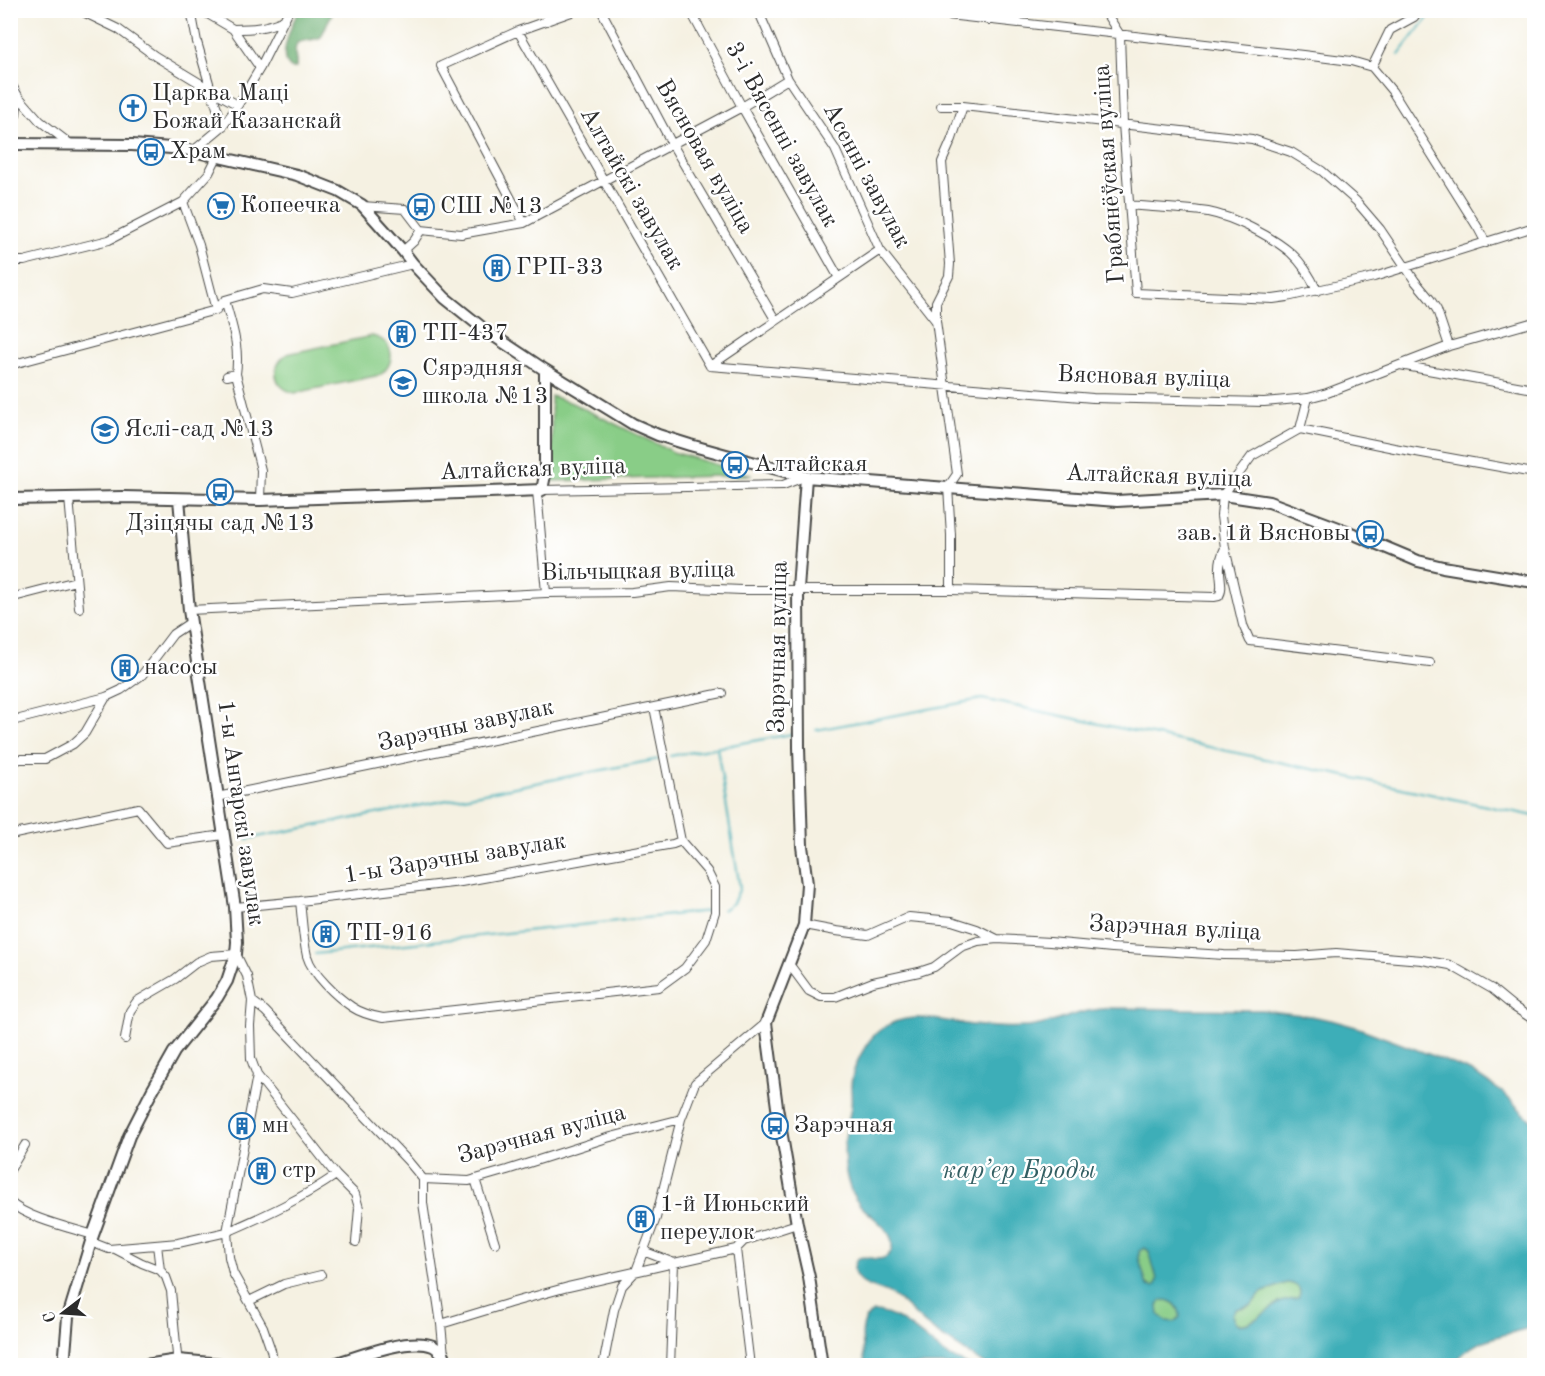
<svg xmlns="http://www.w3.org/2000/svg" width="1545" height="1376" font-family="'Old Standard TT',serif">
  <rect width="100%" height="100%" fill="#fff"/>
  <filter id="ink" filterUnits="userSpaceOnUse"><feTurbulence type="fractalNoise" baseFrequency=".0167" numOctaves="2"/><feDisplacementMap in="SourceGraphic" scale="12" xChannelSelector="R" yChannelSelector="G"/><feConvolveMatrix kernelMatrix="1 2 1 2 8 2 1 2 1" color-interpolation-filters="sRGB"/></filter>
  <filter id="wash" filterUnits="userSpaceOnUse"><feTurbulence type="fractalNoise" baseFrequency=".008" numOctaves="4" result="noise"/><feDisplacementMap in="SourceGraphic" scale="24" xChannelSelector="R" yChannelSelector="G"/><feGaussianBlur stdDeviation="1.35" result="paint"/><feColorMatrix in="noise" values="0 0 0 0 0 0 0 0 0 0 0 0 0 0 0 0 0 1.4 0 .05"/><feComposite in="paint" operator="in"/></filter>
  <g filter="url(#wash)">
    <rect width="100%" height="100%" fill="#f5f1e2"/>
    <path fill="#89cd87" stroke="#5a7c59" stroke-width="1.5" d="M372 336C393 340 398 362 380 375L295 393C274 389 269 367 287 354Z
      M551 396 572 403 673 452 752 475 553 481Z
      M1144 1248 1149 1251 1157 1279 1156 1285 1153 1287 1148 1285 1146 1283 1139 1258V1251Z
      M1286 1283C1295 1283 1304 1288 1298 1298 1290 1301 1282 1301 1275 1306 1266 1312 1235 1339 1232 1313L1236 1309 1247 1307 1254 1302 1261 1293Z
      M1168 1300C1176 1303 1180 1308 1180 1317L1175 1322C1162 1323 1155 1314 1159 1302L1161 1301Z"/>
    <path fill="#6eb074" stroke="#4c6e50" stroke-width="1.5" d="M299 11H333L321 37C313 41 305 39 297 43 292 55 298 58 296 68H291C290 68 285 61 285 60 282 48 293 20 299 11Z"/>
    <path fill="#3eaeb8" stroke="#346c72" stroke-width="1.5" fill-rule="evenodd" d="M1110 1008 1262 1010 1310 1016 1331 1020 1356 1027 1431 1055 1472 1072 1502 1092 1534 1123V1326C1502 1338 1475 1335 1453 1365H987C977 1360 969 1354 960 1348 950 1341 939 1336 930 1328 918 1319 908 1307 896 1298 885 1289 863 1288 857 1277 854 1274 853 1268 855 1264 859 1248 879 1267 889 1254 892 1251 892 1249 892 1245 892 1224 860 1213 852 1193 845 1177 843 1156 845 1139 846 1129 849 1118 851 1108 852 1100 851 1093 851 1085 852 1068 866 1040 880 1030 908 1009 940 1021 972 1025 990 1027 1008 1028 1026 1027 1045 1026 1062 1018 1079 1013 1089 1010 1100 1009 1110 1008ZM1145 1248 1149 1251 1157 1279 1156 1285 1153 1287 1148 1286 1146 1283 1139 1258V1251ZM1286 1283C1295 1283 1304 1288 1298 1298 1292 1300 1285 1300 1279 1303 1270 1308 1236 1341 1232 1314L1236 1309 1251 1305 1261 1293ZM1165 1300C1174 1301 1180 1307 1180 1317L1175 1322 1166 1321 1159 1315 1158 1305 1161 1301Z
      M873 1312C895 1310 925 1339 942 1352 950 1358 959 1361 968 1365H865C864 1349 856 1322 873 1312Z"/>
    <g fill="none" stroke-linecap="round" stroke-linejoin="round">
      <path stroke="#3eaeb8" stroke-width="2" d="M1399 55 1434 10
        M816 730 982 699 1534 816
        M717 748 740 888 733 903 723 910
        M670 756 792 734
        M247 839 659 759
        M315 954 709 911"/>
    </g>
  </g>
  <g filter="url(#ink)">
    <g fill="none" stroke-linecap="round" stroke-linejoin="round">
      <defs>
        <path id="street" d="M79 10 118 29 155 56 211 90 197 42 191 10
          M201 10 233 29 260 68
          M601 10 672 144 776 321
          M690 10 742 107 839 278
          M758 10 788 79 835 149 880 250 936 321
          M904 10 1303 55 1351 61 1372 67 1392 91 1478 228 1486 243
          M986 10 989 20
          M1104 10 1120 35 1123 124 1136 293 1273 299 1287 297 1374 277 1534 227
          M547 21V10
          M233 29C253 29 266 28 284 20
          M518 31 710 366
          M1372 67 1390 30 1414 17 1419 10
          M10 82 18 96 40 121 69 143
          M941 106H963L1252 139 1291 152 1322 171 1356 201 1380 229 1415 281 1430 299 1437 310 1449 346
          M10 125 16 115 18 96
          M223 126 211 90 238 105
          M193 151 223 126 238 105 260 68 289 10
          M183 202 199 245 216 310
          M1130 205C1156 208 1183 208 1208 212 1234 217 1271 236 1291 253 1302 263 1311 277 1317 291
          M362 206 405 209 421 230 414 241 403 251
          M524 223 441 66 518 31 577 10
          M421 230 461 234 524 223 742 107 788 79
          M10 261H24L109 240 183 202 209 173 217 157
          M225 300C232 326 240 347 236 374L261 470 260 500
          M10 365 216 310 225 300 263 289 292 293 413 264
          M1400 365 1534 389
          M710 366 1093 398 1264 402 1308 398 1327 393 1449 346 1534 322
          M710 366 880 250
          M227 376 236 374
          M1308 398 1300 429 1394 448 1534 473
          M1300 429 1252 456 1223 495 1221 516 1225 548 1243 625 1250 641 1430 663
          M542 490 783 485 804 477
          M537 491 546 593
          M69 498 79 608
          M951 590V535L948 487 957 474 936 321V302L949 276 950 264 942 162 952 139 963 106
          M10 598 76 581
          M189 610 546 593 632 592 671 587 742 590H951L1214 597 1219 596C1224 588 1219 576 1220 567 1220 560 1222 554 1225 548
          M12 721 106 697 121 690 142 675 173 634 191 622
          M10 762 21 759H45L73 744 85 733 106 697
          M217 797 722 693
          M10 835 138 808 167 843 223 835
          M300 901C302 919 303 939 307 956 312 974 337 997 352 1007 361 1013 372 1016 383 1018L659 987 685 968 706 940 715 912V887L707 871 681 841 654 707
          M235 907 300 901 461 882 673 844 681 841
          M804 925 836 931 868 935 909 917 952 921 977 929 997 939 1050 942 1112 948 1224 955 1297 956 1336 953 1422 960 1450 965 1492 989 1514 1007 1534 1020
          M789 964 809 991 821 997H835L873 982 919 972 934 967 961 947 978 941 997 939
          M252 1001 265 1011 408 1161 423 1179 469 1181 507 1170 607 1138 681 1119 695 1083 766 1023
          M125 1039 130 1011 137 1001 175 979 197 962 211 956 236 954 247 976 252 1001 250 1026 251 1059 257 1075 227 1232
          M257 1075 336 1175 355 1194 359 1208 356 1242
          M10 1170 25 1145
          M423 1179V1203L441 1324 444 1355
          M475 1179 495 1243
          M10 1202C26 1218 71 1228 93 1235
          M227 1232C266 1215 301 1199 336 1175
          M91 1242 109 1249 178 1243 227 1232 229 1257 233 1273 263 1327 271 1350 274 1366
          M157 1245 160 1270
          M115 1249 142 1263 160 1270 166 1277 171 1291 178 1366
          M736 1249 750 1366
          M643 1251 674 1263 670 1366
          M249 1301 284 1284 321 1275
          M441 1324 510 1303 568 1287 736 1249 744 1241 797 1224
          M603 1366 614 1310 622 1286 636 1271 656 1218 681 1119
          M1531 1366 1534 1364"/>
        <path id="secondary" d="M10 144 132 145 184 149 297 175 338 191 362 205 403 251 413 264 445 298 485 330 545 370 633 424 658 435 690 445 806 477 1117 501 1223 495 1269 502 1344 530 1418 561 1443 567 1534 582
          M806 477 798 589 799 747 802 846 807 884 804 925 766 1023 777 1107 797 1224 809 1277 822 1366
          M10 499 123 497 260 500 542 490 545 475V370
          M64 1366 68 1317 93 1235 129 1136 152 1091 174 1052 217 998 227 981 236 954 237 942 235 907 189 610 179 499
          M139 1366 178 1360 243 1366
          M328 1366C354 1358 408 1336 433 1346 437 1348 440 1352 444 1355L445 1366"/>
      </defs>
      <use href="#street" stroke="#494946" stroke-width="10"/>
      <use href="#secondary" stroke="#494946" stroke-width="14"/>
      <use href="#street" stroke="#fff" stroke-width="8"/>
      <use href="#secondary" stroke="#fff" stroke-width="10"/>
    </g>
  </g>
  <defs>
    <symbol id="church-ring" viewBox="-11 -11 22 22"><circle r="9.5" fill="#fff" stroke="#1f6fb2" stroke-width="1.5"/><path d="M-1.2-6h2.4v3.5h3.3v2.4h-3.3V6h-2.4V-.1h-3.3v-2.4h3.3Z" fill="#1f6fb2"/></symbol>
    <symbol id="bus-ring" viewBox="-11 -11 22 22"><circle r="9.5" fill="#fff" stroke="#1f6fb2" stroke-width="1.5"/><path d="M-5-6H5V4H4V6H2V4H-2V6H-4V4H-5ZM-3.5-4V0h7V-4ZM-3.5 1.2v1.5H-2V1.2ZM2 1.2v1.5H3.5V1.2Z" fill="#1f6fb2"/></symbol>
    <symbol id="supermarket-ring" viewBox="-11 -11 22 22"><circle r="9.5" fill="#fff" stroke="#1f6fb2" stroke-width="1.5"/><path d="M-6-5.5h2.5l.6 2H6L4.5 2H-2.5L-4.4-4H-6ZM-1.5 3.2a1.3 1.3 0 1 0 .1 0ZM3 3.2a1.3 1.3 0 1 0 .1 0Z" fill="#1f6fb2"/></symbol>
    <symbol id="building-ring" viewBox="-11 -11 22 22"><circle r="9.5" fill="#fff" stroke="#1f6fb2" stroke-width="1.5"/><path d="M-4-6H4V6H1V3H-1V6H-4ZM-2.5-4.3h1.7v1.8h-1.7ZM.8-4.3h1.7v1.8H.8ZM-2.5-1h1.7V.8h-1.7ZM.8-1h1.7V.8H.8Z" fill="#1f6fb2"/></symbol>
    <symbol id="school-ring" viewBox="-11 -11 22 22"><circle r="9.5" fill="#fff" stroke="#1f6fb2" stroke-width="1.5"/><path d="M0-5L7-2L0 1L-7-2ZM-4 1L0 2.5L4 1V4Q0 6-4 4Z" fill="#1f6fb2"/></symbol>
  </defs>
  <g fill-rule="evenodd">
    <use href="#church-ring" x="118" y="93" width="30" height="30"/>
    <use href="#bus-ring" x="136" y="137" width="30" height="30"/>
    <use href="#supermarket-ring" x="206" y="191" width="30" height="30"/>
    <use href="#bus-ring" x="406" y="192" width="30" height="30"/>
    <use href="#building-ring" x="482" y="253" width="30" height="30"/>
    <use href="#building-ring" x="387" y="319" width="30" height="30"/>
    <use href="#school-ring" x="388" y="368" width="30" height="30"/>
    <use href="#school-ring" x="90" y="415" width="30" height="30"/>
    <use href="#bus-ring" x="720" y="450" width="30" height="30"/>
    <use href="#bus-ring" x="205" y="477" width="30" height="30"/>
    <use href="#bus-ring" x="1355" y="519" width="30" height="30"/>
    <use href="#building-ring" x="110" y="653" width="30" height="30"/>
    <use href="#building-ring" x="311" y="919" width="30" height="30"/>
    <use href="#building-ring" x="227" y="1111" width="30" height="30"/>
    <use href="#bus-ring" x="760" y="1111" width="30" height="30"/>
    <use href="#building-ring" x="247" y="1156" width="30" height="30"/>
    <use href="#building-ring" x="626" y="1204" width="30" height="30"/>
  </g>
  <g text-anchor="middle" dominant-baseline="central" stroke-width="5" stroke-linejoin="round" paint-order="stroke">
    <g font-size="24" fill="#2b2b2b" stroke="#fff" text-anchor="start">
      <text x="152" y="94">Царква Маці<tspan x="152" dy="28">Божай Казанскай</tspan></text>
      <text x="170" y="152">Храм</text>
      <text x="240" y="206">Копеечка</text>
      <text x="440" y="207">СШ №13</text>
      <text x="516" y="268">ГРП-33</text>
      <text x="422" y="334">ТП-437</text>
      <text x="422" y="369">Сярэдняя<tspan x="422" dy="28">школа №13</tspan></text>
      <text x="124" y="430">Яслі-сад №13</text>
      <text x="754" y="465">Алтайская</text>
      <text x="220" y="524" text-anchor="middle">Дзіцячы сад №13</text>
      <text x="1350" y="534" text-anchor="end">зав. 1й Вясновы</text>
      <text x="144" y="668">насосы</text>
      <text x="346" y="934">ТП-916</text>
      <text x="262" y="1126">мн</text>
      <text x="794" y="1126">Зарэчная</text>
      <text x="282" y="1171">стр</text>
      <text x="660" y="1205">1-й Июньский<tspan x="660" dy="28">переулок</tspan></text>
    </g>
    <g font-size="24" fill="#2b2b2b" stroke="#fff">
      <text transform="translate(781 135) rotate(61)">3-і Вясенні завулак</text>
      <text transform="translate(704 157) rotate(60)">Вясновая вуліца</text>
      <text transform="translate(1110 174) rotate(-94)">Грабянёўская вуліца</text>
      <text transform="translate(866 176) rotate(62)">Асенні завулак</text>
      <text transform="translate(631 189) rotate(60)">Алтайскі завулак</text>
      <text transform="translate(1144 378) rotate(2)">Вясновая вуліца</text>
      <text transform="translate(533 470) rotate(-2)">Алтайская вуліца</text>
      <text transform="translate(1159 477) rotate(2)">Алтайская вуліца</text>
      <text transform="translate(638 572) rotate(-1)">Вільчыцкая вуліца</text>
      <text transform="translate(779 647) rotate(-89)">Зарэчная вуліца</text>
      <text transform="translate(466 726) rotate(-12)">Зарэчны завулак</text>
      <text transform="translate(240 813) rotate(82)">1-ы Ангарскі завулак</text>
      <text transform="translate(455 859) rotate(-9)">1-ы Зарэчны завулак</text>
      <text transform="translate(1175 929) rotate(3)">Зарэчная вуліца</text>
      <text transform="translate(542 1135) rotate(-15)">Зарэчная вуліца</text>
    </g>
    <g font-size="26" font-style="italic" fill="#335f63" stroke="#fff">
      <text x="1019" y="1171">карʼер Броды</text>
    </g>
  </g>
  <rect width="1545" height="1376" fill="none" stroke="#fff" stroke-width="36"/>
  <g transform="translate(63 1313) rotate(253)" stroke="#ffffff" stroke-width="4.5" paint-order="stroke">
  <path d="M0-4.5L10 22L0 15L-10 22Z" fill="#2b2b2b"/>
  <text y="-9" font-size="16" font-weight="bold" text-anchor="middle" fill="#2b2b2b">С</text>
  </g>
</svg>
